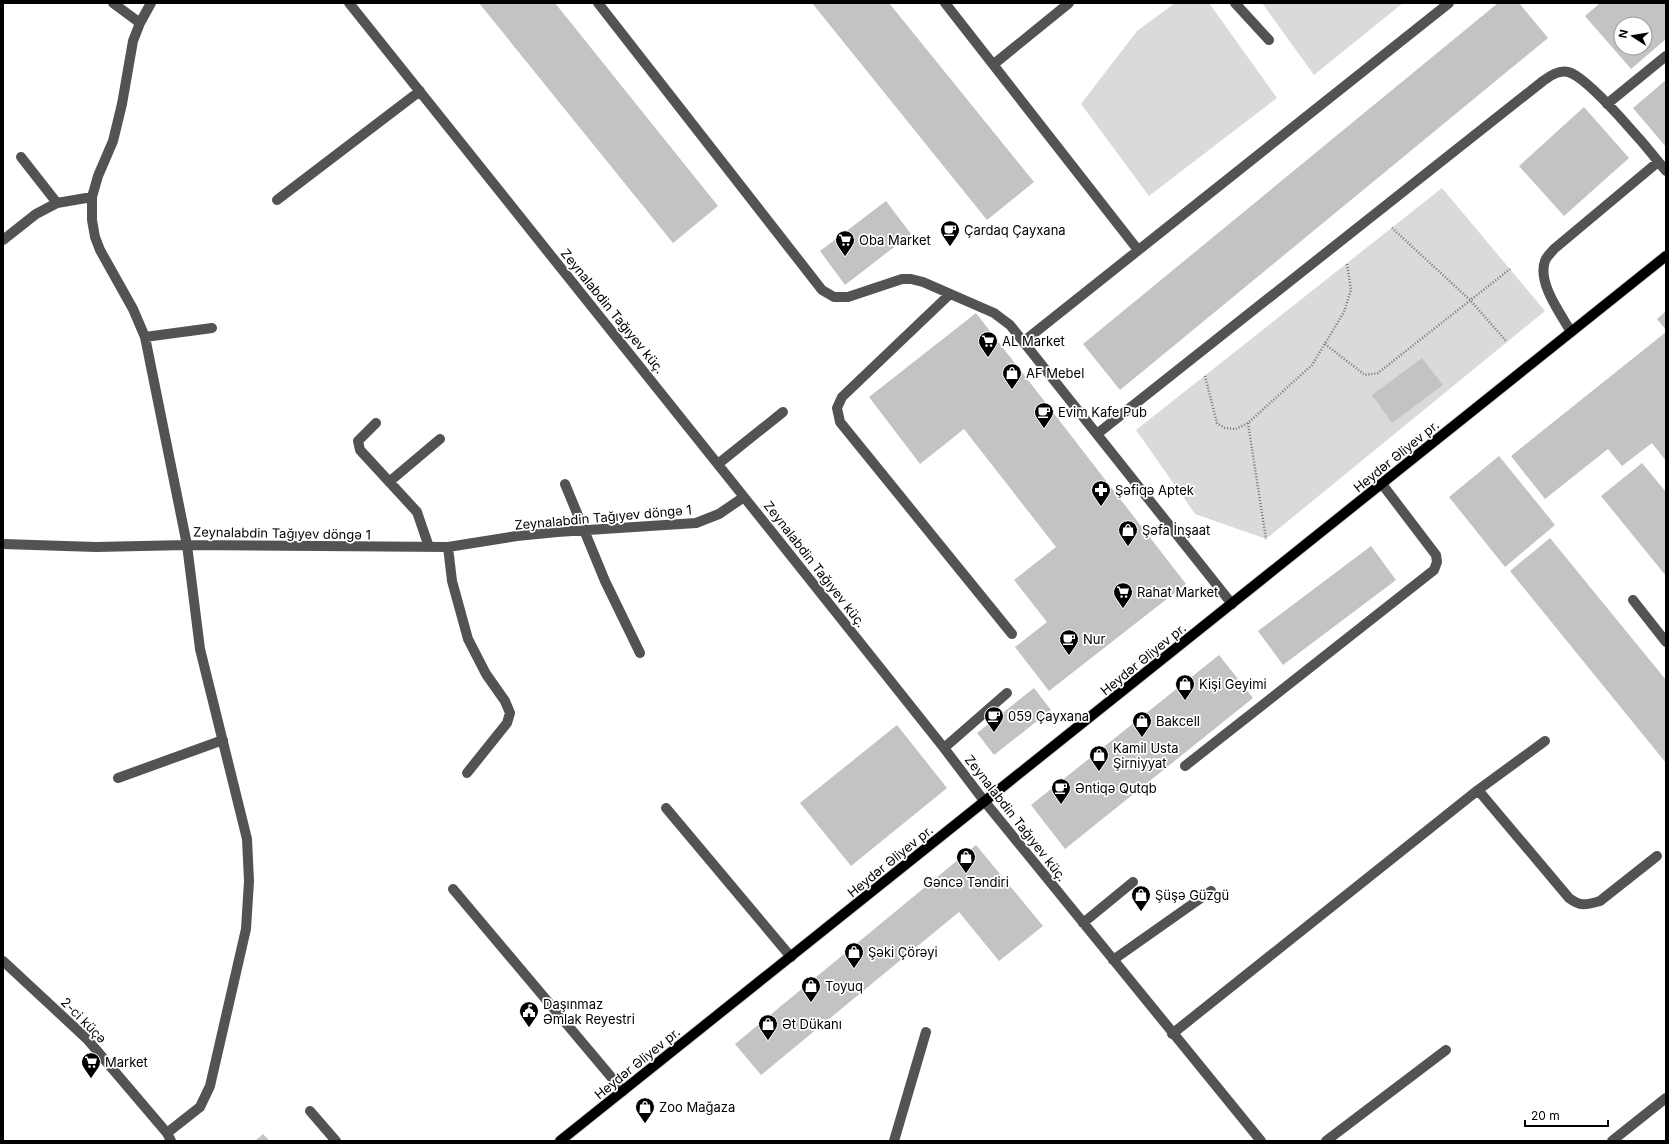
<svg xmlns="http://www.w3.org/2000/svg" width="1669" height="1144" font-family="Inter,sans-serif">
  <rect width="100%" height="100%" fill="#fff"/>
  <path fill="#dadada" d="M1175 3H1209L1277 98 1149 196 1081 104 1137 31Z
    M1262 3H1403L1314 75Z
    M1442 188 1545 311 1266 539 1195 514 1136 430Z"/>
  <path fill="#c3c3c3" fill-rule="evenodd" d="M479 3H555L718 206 673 243Z
    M812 3H889L1034 182 987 220Z
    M1498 3H1519L1548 38 1120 390 1083 344Z
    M1600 3H1666V39L1631 69 1585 16ZM1621 24H1645V48H1621Z
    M1666 80V147L1633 108Z
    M1584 107 1629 158 1564 216 1519 166Z
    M886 201 911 234 845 285 820 251Z
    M1666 311V330L1657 319Z
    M976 313 1186 584 1049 691 1015 647 1047 622 1014 580 1056 547 964 429 920 464 869 397Z
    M1666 332V461L1652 443 1622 466 1608 449 1545 499 1511 456Z
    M1422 358 1443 385 1392 423 1372 395Z
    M1499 456 1555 525 1505 567 1449 497Z
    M1642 463 1666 492V576L1601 496Z
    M1550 538 1666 680V763L1510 571Z
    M1371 546 1396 580 1283 665 1258 631Z
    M1219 655 1253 698 1065 849 1031 805Z
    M1034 688 1051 710 994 755 977 733Z
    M897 725 947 788 851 866 800 803Z
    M976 845 1043 926 999 961 959 912 761 1075 735 1044Z
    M263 1134 270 1141H255Z"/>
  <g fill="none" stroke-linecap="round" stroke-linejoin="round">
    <defs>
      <path id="major" d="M560 1141 1666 256"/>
    </defs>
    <use href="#major" stroke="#dbdbdb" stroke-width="12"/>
    <path stroke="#757575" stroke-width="2.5" stroke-dasharray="1 2" stroke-linecap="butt" d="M1392 228 1470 300 1507 342
      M1325 344 1365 375 1378 373 1510 269
      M1205 376 1217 423 1225 428 1236 429 1248 423 1312 365 1344 312 1351 290 1347 264
      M1248 423 1266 539"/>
    <path stroke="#535353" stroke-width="10" d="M113 3 140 23
      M151 3 140 23 133 41 122 104 113 141 98 176 92 197V220L95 237 100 250 133 309 145 337 187 545 448 547 517 536 557 532 696 523 719 514 744 497
      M349 3 744 497 944 748 985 802 1261 1141
      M598 3 822 290 834 297H848L902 279H911L923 282 994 313 1010 325 1232 604
      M945 3 1138 250
      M1235 3 1269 40
      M994 64 1069 3
      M1607 104 1666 56
      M21 157 57 203
      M277 200 420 91
      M3 240 36 214 57 203 92 197
      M950 294 842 397 837 408 840 422 1012 634
      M1571 332C1561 314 1537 283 1545 261 1546 257 1551 253 1554 249L1658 162
      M145 337 212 328
      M1023 342 1449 3
      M376 423 358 441 360 450 417 512 429 547
      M1097 434 1543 81C1550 76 1558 70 1568 72 1588 76 1651 152 1666 171
      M718 464 783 412
      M389 482 440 439
      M565 484 605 581 640 653
      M3 544 96 547 187 545 200 649 247 839 249 881 246 929 210 1086 200 1107 167 1133
      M448 547 452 581 468 639 486 674 505 701 510 713 507 723 467 773
      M1633 600 1666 642
      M944 748 1007 693
      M1185 766 1434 570 1437 562 1436 555 1382 484
      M118 778 223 740
      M1478 790 1569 898C1581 907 1586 905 1600 901L1657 856
      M666 808 791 957
      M453 889 623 1091
      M1083 923 1133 882
      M1113 960 1211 891
      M3 961 87 1039 167 1133 171 1141
      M1172 1034 1478 790 1545 741
      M310 1111 336 1141
      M894 1141 926 1032
      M1326 1141 1446 1050
      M1612 1141 1666 1098"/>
    <use href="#major" stroke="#000" stroke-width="10"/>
  </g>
  <defs>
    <symbol id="cafe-pin" viewBox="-11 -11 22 30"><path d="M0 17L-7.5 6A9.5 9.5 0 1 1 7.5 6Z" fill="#000" stroke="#fff"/><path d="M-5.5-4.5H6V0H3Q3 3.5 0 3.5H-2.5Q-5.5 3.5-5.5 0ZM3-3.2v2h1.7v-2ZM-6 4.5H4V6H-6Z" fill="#fff"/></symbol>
    <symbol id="supermarket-pin" viewBox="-11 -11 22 30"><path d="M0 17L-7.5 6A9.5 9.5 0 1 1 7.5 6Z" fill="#000" stroke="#fff"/><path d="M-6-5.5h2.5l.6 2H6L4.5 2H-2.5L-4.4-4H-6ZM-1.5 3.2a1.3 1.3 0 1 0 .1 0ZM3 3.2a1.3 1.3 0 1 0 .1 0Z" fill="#fff"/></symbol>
    <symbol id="shop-pin" viewBox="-11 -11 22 30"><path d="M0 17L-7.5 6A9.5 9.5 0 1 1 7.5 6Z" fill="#000" stroke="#fff"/><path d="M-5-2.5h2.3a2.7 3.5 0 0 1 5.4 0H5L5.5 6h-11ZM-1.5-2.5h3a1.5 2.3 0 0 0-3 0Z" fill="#fff"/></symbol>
    <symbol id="pharmacy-pin" viewBox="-11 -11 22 30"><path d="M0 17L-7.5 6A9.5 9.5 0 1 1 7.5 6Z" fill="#000" stroke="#fff"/><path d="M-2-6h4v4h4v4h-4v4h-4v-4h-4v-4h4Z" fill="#fff"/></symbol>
    <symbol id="civic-pin" viewBox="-11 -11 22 30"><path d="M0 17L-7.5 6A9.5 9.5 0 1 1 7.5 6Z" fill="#000" stroke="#fff"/><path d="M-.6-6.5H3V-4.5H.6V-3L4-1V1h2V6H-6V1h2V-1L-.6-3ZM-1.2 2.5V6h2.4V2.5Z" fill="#fff"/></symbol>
  </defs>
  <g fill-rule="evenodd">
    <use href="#cafe-pin" x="939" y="219" width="22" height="30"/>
    <use href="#supermarket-pin" x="834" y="229" width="22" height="30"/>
    <use href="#supermarket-pin" x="977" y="330" width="22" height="30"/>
    <use href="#shop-pin" x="1001" y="362" width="22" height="30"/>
    <use href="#cafe-pin" x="1033" y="401" width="22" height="30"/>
    <use href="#pharmacy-pin" x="1090" y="479" width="22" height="30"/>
    <use href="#shop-pin" x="1117" y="519" width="22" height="30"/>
    <use href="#supermarket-pin" x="1112" y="581" width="22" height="30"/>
    <use href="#cafe-pin" x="1058" y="628" width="22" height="30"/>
    <use href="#shop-pin" x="1174" y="673" width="22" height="30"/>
    <use href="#cafe-pin" x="983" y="705" width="22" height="30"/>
    <use href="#shop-pin" x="1131" y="710" width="22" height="30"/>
    <use href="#shop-pin" x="1088" y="744" width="22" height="30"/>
    <use href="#cafe-pin" x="1050" y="777" width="22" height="30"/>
    <use href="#shop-pin" x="955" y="846" width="22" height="30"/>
    <use href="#shop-pin" x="1130" y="884" width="22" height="30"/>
    <use href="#shop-pin" x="843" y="941" width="22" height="30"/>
    <use href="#shop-pin" x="800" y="975" width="22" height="30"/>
    <use href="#civic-pin" x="518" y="1000" width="22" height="30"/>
    <use href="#shop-pin" x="757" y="1013" width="22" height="30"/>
    <use href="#supermarket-pin" x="80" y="1051" width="22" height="30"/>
    <use href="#shop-pin" x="634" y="1096" width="22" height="30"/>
  </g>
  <g text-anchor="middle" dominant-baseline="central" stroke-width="3.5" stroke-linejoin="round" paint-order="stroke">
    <g font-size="13" fill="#000" stroke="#fff" text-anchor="start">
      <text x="964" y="230">Çardaq Çayxana</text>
      <text x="859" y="240">Oba Market</text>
      <text x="1002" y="341">AL Market</text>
      <text x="1026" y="373">AF Mebel</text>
      <text x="1058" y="412">Evim Kafe Pub</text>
      <text x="1115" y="490">Şəfiqə Aptek</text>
      <text x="1142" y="530">Şəfa İnşaat</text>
      <text x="1137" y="592">Rahat Market</text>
      <text x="1083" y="639">Nur</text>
      <text x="1199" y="684">Kişi Geyimi</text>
      <text x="1008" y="716">059 Çayxana</text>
      <text x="1156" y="721">Bakcell</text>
      <text x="1113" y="748">Kamil Usta<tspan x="1113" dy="15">Şirniyyat</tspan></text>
      <text x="1075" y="788">Əntiqə Qutqb</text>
      <text x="966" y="882" text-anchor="middle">Gəncə Təndiri</text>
      <text x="1155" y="895">Şüşə Güzgü</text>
      <text x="868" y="952">Şəki Çörəyi</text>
      <text x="825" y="986">Toyuq</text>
      <text x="543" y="1004">Daşınmaz<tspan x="543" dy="15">Əmlak Reyestri</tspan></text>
      <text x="782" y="1024">Ət Dükanı</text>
      <text x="105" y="1062">Market</text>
      <text x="659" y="1107">Zoo Mağaza</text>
    </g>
    <g font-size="13" fill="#000" stroke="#fff">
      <text transform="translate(613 311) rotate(51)">Zeynalabdin Tağıyev küç.</text>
      <text transform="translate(1396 456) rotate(-39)">Heydər Əliyev pr.</text>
      <text transform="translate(603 517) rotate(-5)">Zeynalabdin Tağıyev döngə 1</text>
      <text transform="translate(282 533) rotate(1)">Zeynalabdin Tağıyev döngə 1</text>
      <text transform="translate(815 564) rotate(52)">Zeynalabdin Tağıyev küç.</text>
      <text transform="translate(1143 659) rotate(-39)">Heydər Əliyev pr.</text>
      <text transform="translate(1016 818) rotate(52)">Zeynalabdin Tağıyev küç.</text>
      <text transform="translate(890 861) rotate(-39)">Heydər Əliyev pr.</text>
      <text transform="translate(84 1020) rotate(45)">2-ci küçə</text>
      <text transform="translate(637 1063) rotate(-39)">Heydər Əliyev pr.</text>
    </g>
  </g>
  <rect width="1669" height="1144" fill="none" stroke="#000000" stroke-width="8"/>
  <g transform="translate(1633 36) rotate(282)"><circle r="19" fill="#ffffff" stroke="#999999"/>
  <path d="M0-3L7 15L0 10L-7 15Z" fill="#000000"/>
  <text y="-6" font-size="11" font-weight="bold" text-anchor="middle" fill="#000000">N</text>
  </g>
  <path d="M1525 1120v6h83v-6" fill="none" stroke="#000000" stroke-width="2"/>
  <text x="1531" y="1120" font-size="12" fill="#000000" stroke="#ffffff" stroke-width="3" paint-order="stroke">20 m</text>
</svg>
